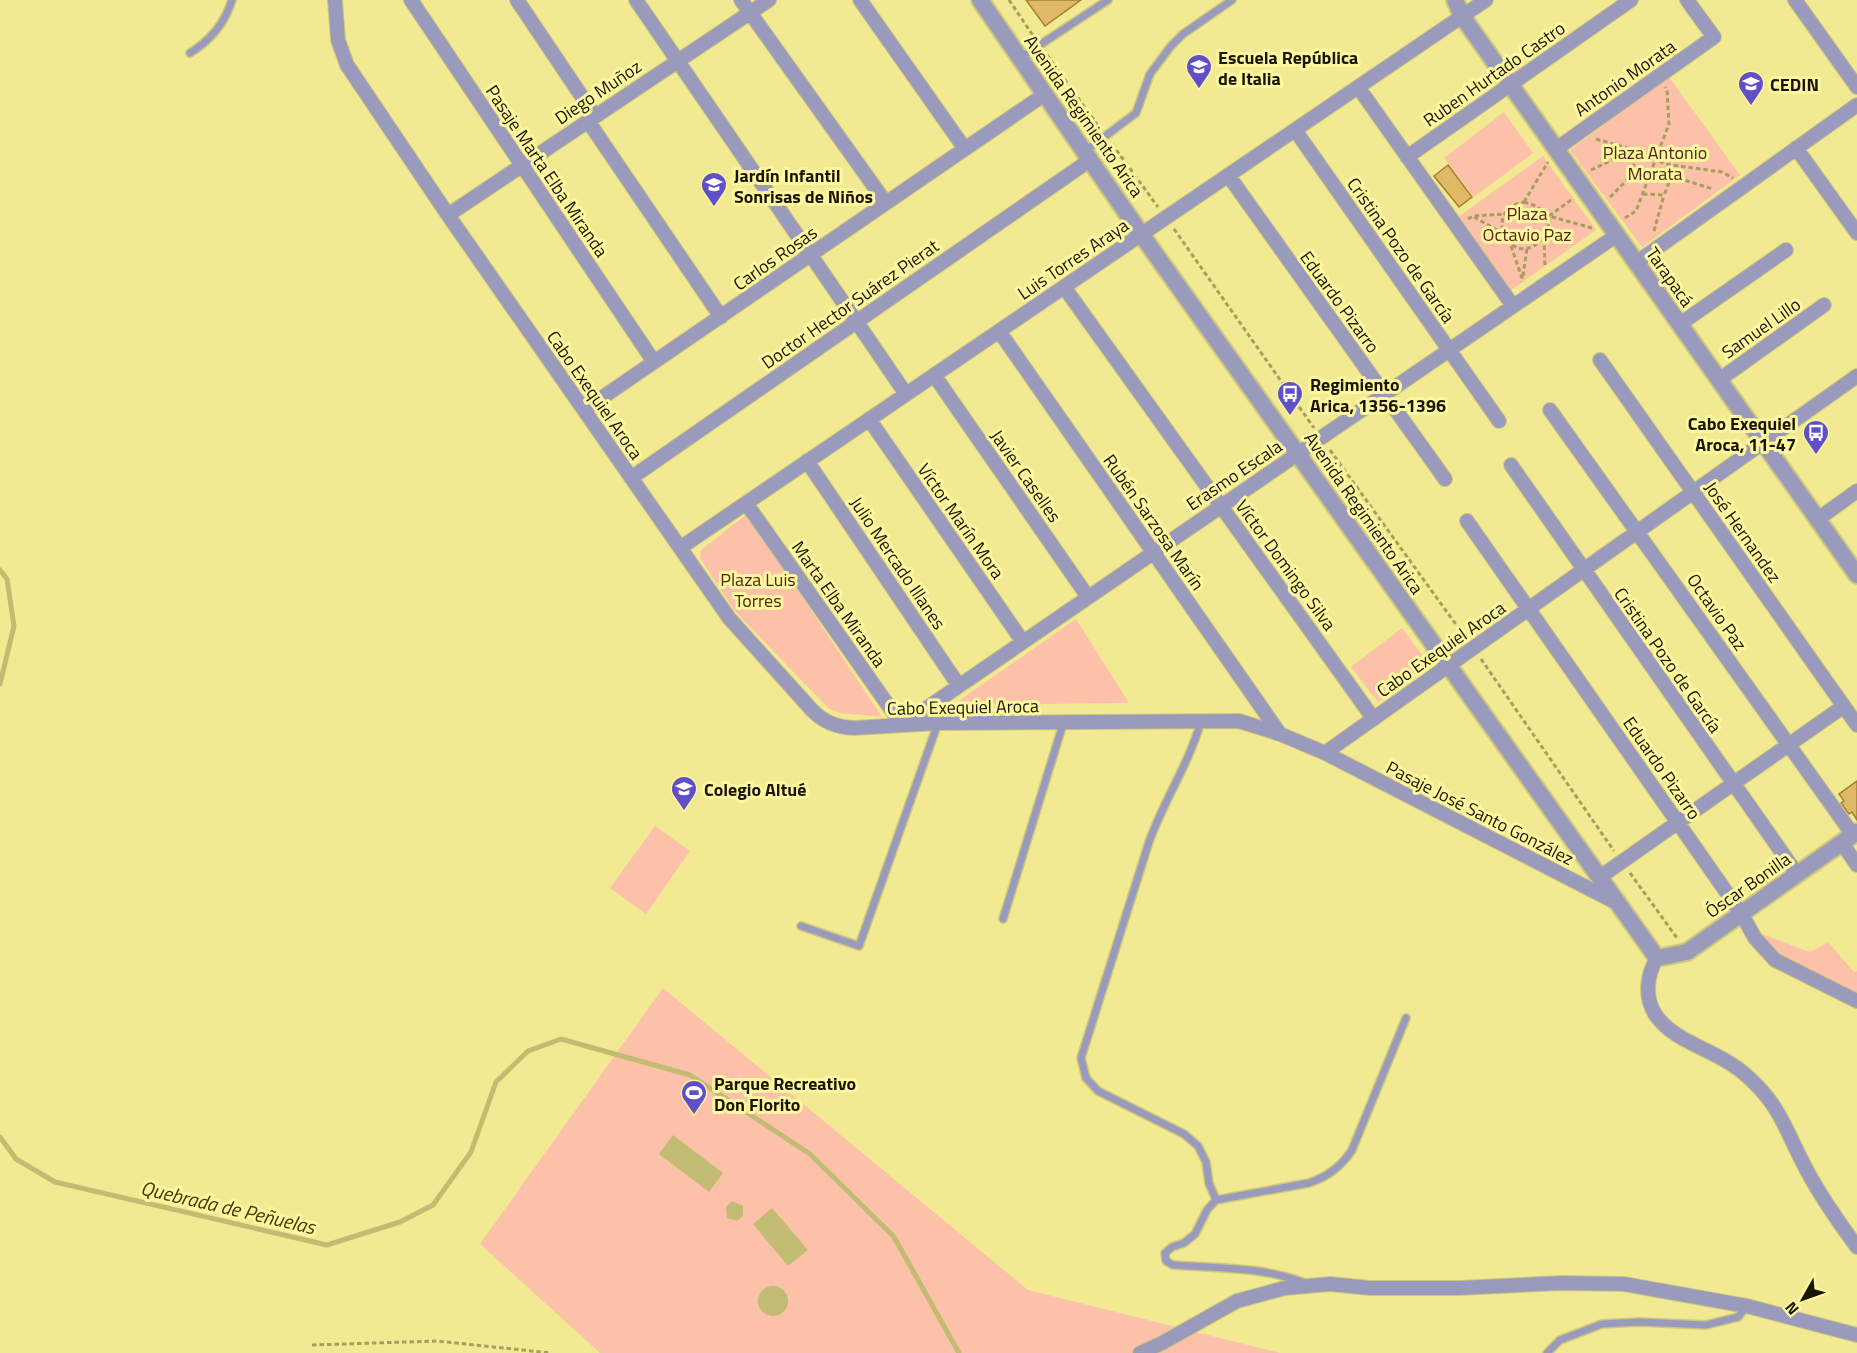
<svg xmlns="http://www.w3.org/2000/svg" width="1857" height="1353" font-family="'Titillium Web',sans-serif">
  <rect width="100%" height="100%" fill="#f2ea92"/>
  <path fill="#fcc1a8" d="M1669 77 1740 175 1642 247 1570 150Z
    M1504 112 1533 153 1474 197 1444 158Z
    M1543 156 1596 230 1510 291 1458 217Z
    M747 514 882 717 840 713 828 708 734 610 700 558 701 550Z
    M1076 619 1129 703 961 705 960 700Z
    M1402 628 1428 663 1378 702 1351 667Z
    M655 826 690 851 646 914 610 888Z
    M1762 934 1810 952 1828 942 1854 972 1857 971V995L1777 956Z
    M663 988 1028 1290 1280 1353H600L480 1244Z"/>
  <path fill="#c2bb72" d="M673 1135 723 1173 709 1192 659 1154Z
    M732 1201 743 1206V1216L737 1221 727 1218 726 1207Z
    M772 1208 808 1250 788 1266 753 1224Z
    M758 1301a15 15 0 1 1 30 0a15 15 0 1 1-30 0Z"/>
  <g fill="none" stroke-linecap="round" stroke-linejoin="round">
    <path stroke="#c2bb72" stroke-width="5" d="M0 570 7 579 14 626 0 684
      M0 1137 16 1159 55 1182 327 1245 400 1222 433 1205 471 1152 496 1082 528 1051 561 1039 690 1075 810 1154 894 1237 959 1353"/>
  </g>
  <path fill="#e0b968" stroke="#a6812d" stroke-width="1.5" d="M1026 0H1081L1045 26Z
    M1448 165 1472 197 1459 207 1434 176Z
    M1857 781V820L1852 812 1849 814 1841 803 1844 801 1839 794Z"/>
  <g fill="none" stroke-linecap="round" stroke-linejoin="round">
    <defs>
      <path id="service" d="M190 53C211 40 225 23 232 0
        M1020 58 1108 0
        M1084 152 1136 113 1150 74 1171 46 1183 34 1232 0
        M1201 721C1189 764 1164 800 1149 842L1081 1058 1086 1078 1098 1091 1184 1134 1198 1146 1206 1162 1209 1183 1216 1200
        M1003 919 1063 724
        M801 926 859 946 938 723
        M1305 1283C1264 1267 1217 1268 1173 1265L1166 1261 1165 1253 1172 1247 1184 1243 1195 1234 1207 1210 1216 1200 1309 1183C1327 1177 1341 1167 1352 1150L1406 1018
        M1547 1353 1560 1340 1602 1324 1639 1322 1706 1325 1738 1317 1747 1306"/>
      <path id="minor" d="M335 0 338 40 347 65 448 215 729 618 811 709C823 722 836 727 854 728L938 723 1239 721 1280 734 1325 753 1617 903
        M411 0 654 362
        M517 0 595 116
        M636 0 906 394
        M741 0 886 203
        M860 0 965 149
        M1795 0 1857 87
        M1358 87 1513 306
        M588 121 721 317
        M1295 130 1499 421
        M1796 148 1857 233
        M1556 149 1714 37 1687 0
        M1407 157 1631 0
        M1228 175 1445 479
        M448 215 769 0
        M1636 263 1857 105
        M1064 287 1373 718
        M1680 324 1786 250
        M999 331 1280 734
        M1600 360 1857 725
        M934 375 1088 597
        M1719 380 1824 305
        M584 410 1045 94
        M1550 410 1853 835
        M869 419 1023 642
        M807 461 959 686
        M1511 465 1797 874
        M631 478 1090 160
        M746 503 902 725 1617 235
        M1818 519 1857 491
        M1467 521 1741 913 1755 938 1775 960 1857 1001
        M680 548 1486 0
        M1325 753 1857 376
        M1842 843 1857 865
        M1600 877 1844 706
        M1657 958C1647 975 1644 996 1655 1014 1671 1039 1707 1048 1731 1064 1743 1071 1753 1081 1762 1091 1781 1112 1790 1138 1803 1163 1818 1193 1837 1220 1857 1247
        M1140 1353 1162 1343 1237 1301 1285 1288 1330 1284 1370 1288H1459L1561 1283 1624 1284 1747 1306 1857 1335"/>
      <path id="tertiary" d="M980 0 1141 234 1657 958 1687 952 1857 832
        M1455 0 1462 16 1857 575"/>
    </defs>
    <use href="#service" stroke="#cfc87b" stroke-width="10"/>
    <use href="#minor" stroke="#cfc87b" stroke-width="16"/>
    <use href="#tertiary" stroke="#cfc87b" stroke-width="20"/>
    <path stroke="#a59f5e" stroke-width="3" stroke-dasharray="4.5 3" stroke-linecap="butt" d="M1009 0 1034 37
      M1047 55 1099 127
      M1596 139 1645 153 1665 164 1722 172 1733 178
      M1112 144 1158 207
      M1591 170 1631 151
      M1671 176 1713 189
      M1643 194 1664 195 1676 165
      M1610 197 1629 178 1639 152
      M1571 200 1549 216 1592 228
      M1524 202 1536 206 1549 216C1550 224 1546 235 1540 241 1511 270 1480 210 1524 202Z
      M1524 202 1548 162
      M1474 217 1504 234
      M1625 218 1636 211 1669 124 1667 91 1665 87
      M1468 219 1473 216 1504 214
      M1174 229 1314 428
      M1654 231 1664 195
      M1544 238 1545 267
      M1511 246 1522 278 1521 282
      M1523 276 1527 248
      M1330 450 1465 637
      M1481 659 1614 851
      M1630 873 1677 938
      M312 1345 437 1341 551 1353"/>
    <use href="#service" stroke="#9a9bbc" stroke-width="7"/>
    <use href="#minor" stroke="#9a9bbc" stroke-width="14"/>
    <use href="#tertiary" stroke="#9a9bbc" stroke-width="16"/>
  </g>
  <defs>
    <symbol id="school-pin" viewBox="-11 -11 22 30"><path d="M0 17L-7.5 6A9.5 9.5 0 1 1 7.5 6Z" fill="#5f50c8" stroke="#fff79f"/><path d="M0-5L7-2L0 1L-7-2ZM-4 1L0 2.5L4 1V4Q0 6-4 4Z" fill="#fff"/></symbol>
    <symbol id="bus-pin" viewBox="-11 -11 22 30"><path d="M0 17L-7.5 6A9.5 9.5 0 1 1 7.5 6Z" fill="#5f50c8" stroke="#fff79f"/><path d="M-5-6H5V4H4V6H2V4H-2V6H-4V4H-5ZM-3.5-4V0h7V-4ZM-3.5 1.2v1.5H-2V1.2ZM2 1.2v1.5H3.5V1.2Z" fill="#fff"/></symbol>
    <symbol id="stadium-pin" viewBox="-11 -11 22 30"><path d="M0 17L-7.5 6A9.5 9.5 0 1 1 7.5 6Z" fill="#5f50c8" stroke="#fff79f"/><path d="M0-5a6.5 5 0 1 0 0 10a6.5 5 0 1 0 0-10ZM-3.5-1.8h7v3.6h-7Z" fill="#fff"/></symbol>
  </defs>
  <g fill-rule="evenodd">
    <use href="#school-pin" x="1184" y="52" width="30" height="40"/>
    <use href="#school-pin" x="1736" y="69" width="30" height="40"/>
    <use href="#school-pin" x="699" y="170" width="30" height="40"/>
    <use href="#bus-pin" x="1275" y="379" width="30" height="40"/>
    <use href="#bus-pin" x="1801" y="418" width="30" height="40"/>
    <use href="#school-pin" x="669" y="774" width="30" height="40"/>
    <use href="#stadium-pin" x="679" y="1078" width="30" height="40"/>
  </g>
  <g text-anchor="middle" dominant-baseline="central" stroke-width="6" stroke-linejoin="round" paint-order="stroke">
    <g font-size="18" font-weight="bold" fill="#191600" stroke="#fff79f" text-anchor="start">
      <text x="1218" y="57">Escuela República<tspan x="1218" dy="21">de Italia</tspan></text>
      <text x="1770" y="84">CEDIN</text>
      <text x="734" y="175">Jardín Infantil<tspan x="734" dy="21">Sonrisas de Niños</tspan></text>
      <text x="1310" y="384">Regimiento<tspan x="1310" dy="21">Arica, 1356-1396</tspan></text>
      <text x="1796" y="423" text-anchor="end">Cabo Exequiel<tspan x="1796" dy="21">Aroca, 11-47</tspan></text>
      <text x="704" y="789">Colegio Altué</text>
      <text x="714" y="1083">Parque Recreativo<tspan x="714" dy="21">Don Florito</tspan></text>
    </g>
    <g font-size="18" fill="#191600" stroke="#fff79f">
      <text transform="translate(1494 74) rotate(-35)">Ruben Hurtado Castro</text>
      <text transform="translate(1625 78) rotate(-35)">Antonio Morata</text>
      <text transform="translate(598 92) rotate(-34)">Diego Muñoz</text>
      <text transform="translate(1084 116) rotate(55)">Avenida Regimiento Arica</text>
      <text transform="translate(547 171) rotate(56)">Pasaje Marta Elba Miranda</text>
      <text transform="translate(1401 250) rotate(55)">Cristina Pozo de García</text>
      <text transform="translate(775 258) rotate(-35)">Carlos Rosas</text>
      <text transform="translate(1073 259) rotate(-34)">Luis Torres Araya</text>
      <text transform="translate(1670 277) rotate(55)">Tarapacá</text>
      <text transform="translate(1340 302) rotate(54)">Eduardo Pizarro</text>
      <text transform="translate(850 304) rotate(-35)">Doctor Hector Suárez Pierat</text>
      <text transform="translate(1761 328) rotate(-35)">Samuel Lillo</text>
      <text transform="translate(595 395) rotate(55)">Cabo Exequiel Aroca</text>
      <text transform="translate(1234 475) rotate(-34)">Erasmo Escala</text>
      <text transform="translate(1026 476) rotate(55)">Javier Caselles</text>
      <text transform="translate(1364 513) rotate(55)">Avenida Regimiento Arica</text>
      <text transform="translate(961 521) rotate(55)">Víctor Marín Mora</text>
      <text transform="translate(1154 522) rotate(55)">Rubén Sarzosa Marín</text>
      <text transform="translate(1743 532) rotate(55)">José Hernandez</text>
      <text transform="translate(898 563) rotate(56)">Julio Mercado Illanes</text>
      <text transform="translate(1286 565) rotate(54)">Víctor Domingo Silva</text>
      <text transform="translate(839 604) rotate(55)">Marta Elba Miranda</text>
      <text transform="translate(1717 612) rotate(55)">Octavio Paz</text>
      <text transform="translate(1441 649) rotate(-35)">Cabo Exequiel Aroca</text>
      <text transform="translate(1668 660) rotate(55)">Cristina Pozo de García</text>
      <text transform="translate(963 707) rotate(-1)">Cabo Exequiel Aroca</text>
      <text transform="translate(1662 768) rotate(55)">Eduardo Pizarro</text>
      <text transform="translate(1480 813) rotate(27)">Pasaje José Santo González</text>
      <text transform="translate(1748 885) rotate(-35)">Óscar Bonilla</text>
    </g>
    <g font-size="18" fill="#522510" stroke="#fff79f">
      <text x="1655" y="152">Plaza Antonio<tspan x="1655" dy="21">Morata</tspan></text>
      <text x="1527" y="213">Plaza<tspan x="1527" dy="21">Octavio Paz</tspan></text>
      <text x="758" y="579">Plaza Luis<tspan x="758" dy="21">Torres</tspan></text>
    </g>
    <g font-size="20" font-style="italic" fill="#403b00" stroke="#fff79f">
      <text transform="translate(228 1207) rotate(13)">Quebrada de Peñuelas</text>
    </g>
  </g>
  <g transform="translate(1803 1299) rotate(230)" stroke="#fff79f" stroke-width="4.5" paint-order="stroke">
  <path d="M0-4.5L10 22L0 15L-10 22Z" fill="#191600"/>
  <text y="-9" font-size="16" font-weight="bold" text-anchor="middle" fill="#191600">N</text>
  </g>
</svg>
